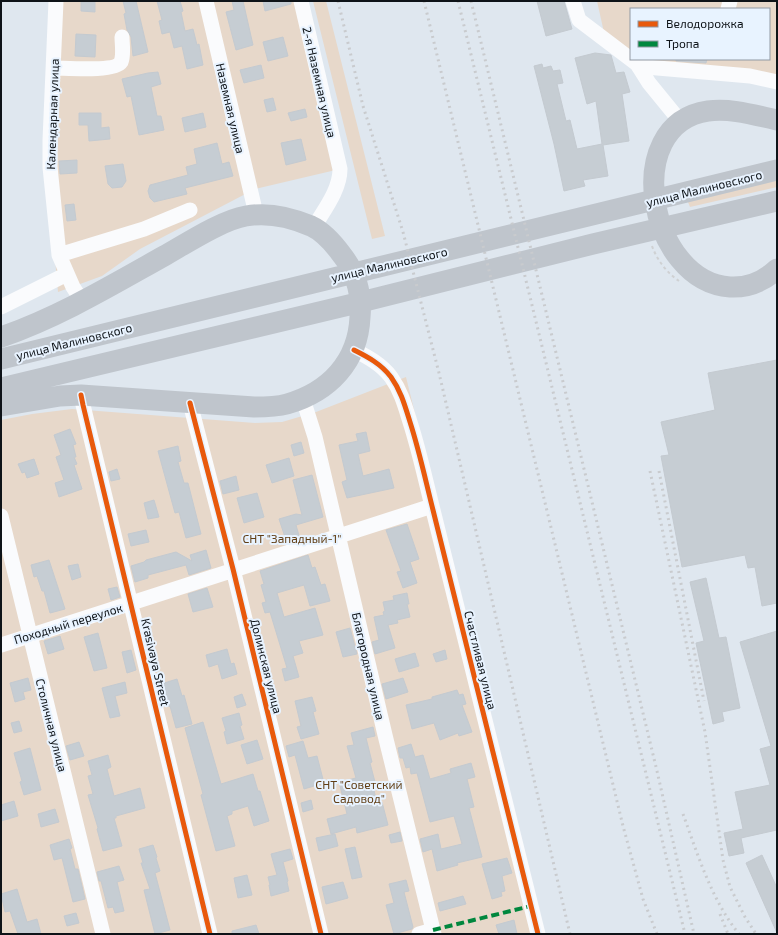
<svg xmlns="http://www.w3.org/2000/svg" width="778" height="935" font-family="'Exo 2',sans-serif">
  <rect width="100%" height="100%" fill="#dfe7ef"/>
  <path fill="#e7d8ca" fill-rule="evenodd" d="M59 1H306L340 169 255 189 140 249 102 276 58 292 45 147Z
    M313 1H326L385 236 372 239Z
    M597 1H777V85L634 66 607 46ZM631 9H769V59H631Z
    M777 180V187L690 207 688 202Z
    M406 377 543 934H1V420L32 414 72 409 255 423 282 422 316 412Z"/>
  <path fill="#c6cdd3" stroke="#c4cad0" d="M123 1H136L148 52 133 56 131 37 127 30 124 14 126 13Z
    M157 1H180L183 11 181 12 185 31 193 29 197 45 199 44 203 65 187 69 182 46 174 48 170 32 162 34 159 21 162 20Z
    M232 1H243L253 45 236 50 226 12 234 10Z
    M263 1H291V4L265 11Z
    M537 1H564L572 29 546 36Z
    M81 2H95V12L81 11Z
    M76 34 96 35 95 57 75 56Z
    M283 37 288 56 268 61 263 42Z
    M595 53 611 55 616 73 624 72 630 92 622 94 629 141 603 145 608 176 583 180 585 186 564 191 554 144 534 66 542 64 543 68 551 66 553 71 560 70 563 83 557 84 566 121 570 120 577 149 602 144 596 101 587 104 575 58Z
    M676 59H707L706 63 676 61Z
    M261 65 264 78 244 83 240 70Z
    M158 72 161 84 151 87 157 116H161L164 130 139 135 131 96 127 97 122 79 148 73Z
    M273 98 276 110 267 112 264 100Z
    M305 109 307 117 291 121 288 113Z
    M79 113H101V128L109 127 110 139 89 141 88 125H79Z
    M203 113 206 127 185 132 182 118Z
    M301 139 306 160 286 165 281 143Z
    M217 143 222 164 229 162 233 176 185 188 187 194 154 202 150 198 148 191 150 185 188 175 186 167 197 164 194 149Z
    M77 160V173L60 174 59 161Z
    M123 164 126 181 122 187 112 188 108 184 105 166Z
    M74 204 76 220 67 221 65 205Z
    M777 360V603L762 606 755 567 748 568 745 555 682 567 661 456 669 455 661 422 715 410 708 373Z
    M70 429 76 444 73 445 76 457H74L77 464 74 465 82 489 59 497 55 483 64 480 56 457 61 455 54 435Z
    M366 432 370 451 358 454 363 476 389 469 394 488 347 498 342 482 347 480 339 445 358 441 356 434Z
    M301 442 304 453 294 456 291 445Z
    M178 446 181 461 178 462 184 483H188L201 534 186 538 179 512 175 513 158 451Z
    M289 458 294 476 272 483 266 465Z
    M34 459 39 474 27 478 25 472 22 473 18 464Z
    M117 469 120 479 111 481 109 472Z
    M312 475 323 517 296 525 300 539 287 543 279 519 296 514 302 515 293 480Z
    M236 476 239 490 223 494 220 481Z
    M257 493 264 517 244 523 237 498Z
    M154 500 159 517 148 519 144 503Z
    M407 524 419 559 410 562 417 583 403 588 397 572 401 571 386 530Z
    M146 530 149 542 131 546 128 534Z
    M206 550 211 568 189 575 186 565 148 575V578L135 582 131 566 144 562 146 560 176 552 192 561 190 555Z
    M308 555 312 568 315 567 321 585 325 584 330 601 310 606 304 585 277 593 284 617 315 608 323 635 299 641 303 653 293 656 299 677 285 681 282 669 287 668 270 612 265 613 262 603 266 602 261 585 264 584 260 571Z
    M49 560 65 609 50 613 44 591H42L37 576 34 577 31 565Z
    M78 564 81 577 72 580 68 566Z
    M706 578 719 638 726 637 740 708 722 712 724 721 713 724 696 643 704 641 690 582Z
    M117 587 120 597 111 600 108 589Z
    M207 588 213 607 193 612 188 594Z
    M407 593 409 604H407L410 617 397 620 398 623 388 625 395 648 375 654 372 642 379 640 374 617 384 615 383 612 385 611 383 602 394 600 393 596Z
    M350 628 357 654 343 657 336 632Z
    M777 631V830L741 838 744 853 729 856 724 833 743 829 735 792 770 785 760 749 771 746 740 642Z
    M98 633 107 668 94 671 84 637Z
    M60 636 64 649 48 654 44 641Z
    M227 649 231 664 234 663 237 674 222 679 218 664 209 667 206 655Z
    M131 650 136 670 127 673 122 652Z
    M445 650 447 659 436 662 433 654Z
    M415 653 419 666 399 672 395 659Z
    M28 678 31 690 23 692 25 699 15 702 10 683Z
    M403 678 408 692 386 699 382 684Z
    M177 679 182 696 184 695 192 724 176 728 170 706 169 707 167 698H165L161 684Z
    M125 682 127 693 115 696 120 716 110 718 102 688Z
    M457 690 459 695 463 694 466 704 462 705 472 732 459 736 458 733 440 740 434 723 412 729 406 705 432 699V697Z
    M242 694 246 705 237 708 234 697Z
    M312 697 316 711 313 712 319 734 301 739 297 727 301 726 295 701Z
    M239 713 242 725 240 726 244 739 227 744 224 732 226 731 222 718Z
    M19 721 22 731 14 733 11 723Z
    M203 722 221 784 253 774 258 791H260L269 821 254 826 248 806 232 811V814L227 816 235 846 216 851 201 795 203 794 185 728Z
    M373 727 375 736 366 738 372 762 370 763 375 782H372L377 803 382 802 388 825 357 833 356 827 331 834 327 819 347 814 339 782 356 778 347 746 354 745 351 733Z
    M257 740 263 759 247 764 241 745Z
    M303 741 308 758 317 756 324 783 304 789 295 755 289 757 286 746Z
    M79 742 84 756 70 760 66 746Z
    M411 744 415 757 423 755 430 779 451 773 450 769 471 763 475 777 467 779 474 807 469 808 482 857 457 863 458 865 437 871 432 849 423 852 420 839 438 834 441 849 462 844 454 816 430 822 417 773 411 774 410 767 406 768 403 758H400L398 748Z
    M30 748 41 790 24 795 20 782 22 781 14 753Z
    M108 755 111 767 107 769 114 796 140 788 145 808 116 816V818H114L122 846 103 851 97 829 98 828 88 795 93 794 88 776 92 775 88 761Z
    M311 800 313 809 303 812 301 803Z
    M14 801 18 816 1 821V805Z
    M55 809 59 822 41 827 38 814Z
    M400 832 402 841 391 843 389 835Z
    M335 834 338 846 319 851 316 838Z
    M69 839 72 848 70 849 75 869H78L85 899 73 902 62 858 54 860 50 845Z
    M153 845 157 857 156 858 160 871 155 873 170 930 155 934 144 890 150 889 141 863H143L139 849Z
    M355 847 362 877 352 879 345 849Z
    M290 849 293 859 283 862 288 881 287 882 289 891 271 896 269 885H270L268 877 277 875 271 854Z
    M762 855 777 888V933L746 863Z
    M507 858 512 873 502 876 505 891 501 892 502 896 492 899 482 864Z
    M119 866 124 880 117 882 124 911 115 913 113 907 108 908 101 881H99L97 872Z
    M247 875 252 895 238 898 234 878Z
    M406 880 409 891 404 892 413 927 412 929 394 934 386 905 394 903 389 884Z
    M343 882 348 898 326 904 322 887Z
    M17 889 27 922 37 919 41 934H18L10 911 5 912 1 894Z
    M463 896 466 904 440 911 438 903Z
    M76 913 79 923 67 926 64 916Z
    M514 920 517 934H499L496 925Z
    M256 925 259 934H232V931Z"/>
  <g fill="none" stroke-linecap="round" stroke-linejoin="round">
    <path stroke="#cfd1d3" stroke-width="2" stroke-dasharray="3 3" stroke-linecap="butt" d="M652 246C657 260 667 273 679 281"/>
    <path stroke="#fafbfd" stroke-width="15" d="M56 1 50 140V167L59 255 73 287 82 301
      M206 1 256 214
      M301 1 340 169C340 190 324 210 314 227
      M573 1 579 20 637 64 649 83 680 121
      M728 9 730 1
      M637 64 646 67 750 76 777 82
      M54 68C66 68 115 72 121 62 124 55 122 44 122 37
      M59 255 144 229 190 210
      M1 307 67 274
      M354 350C368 357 381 364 391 377 401 391 405 406 410 422 419 450 425 478 432 506L538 934
      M81 395 83 405 210 934
      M303 399 315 437 385 735 434 934
      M190 403 233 569 321 934
      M1 516 103 934
      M1 645 432 506
      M419 934 433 930"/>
    <path stroke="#bfc5cc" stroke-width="21" d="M777 120C754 115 731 108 708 111 619 124 649 282 730 287 748 288 764 281 777 269
      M1 337C59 317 112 285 164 256 187 243 222 220 246 216 269 212 290 217 311 226 324 232 334 244 342 255 357 274 362 294 360 317 358 362 329 392 287 404 276 407 265 407 254 407L81 395 60 396 1 406
      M1 359 777 170
      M1 388 353 304 593 244 777 201"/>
    <path stroke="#c9cbce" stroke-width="3" stroke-dasharray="2 4" stroke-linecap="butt" d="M338 1 363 106 403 232 439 373 570 934
      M424 1 623 826 643 899 657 934
      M458 1 685 934
      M471 1 657 771 694 934
      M650 471 705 732 723 860 730 887 745 917 756 934
      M659 471 704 701
      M683 814C698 855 711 899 739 934
      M720 914 728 934"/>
    <path stroke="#00873e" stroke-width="4" stroke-dasharray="8 4" stroke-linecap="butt" d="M433 930 531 906"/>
    <defs>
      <path id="cycleway" d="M354 350C368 357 381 364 391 377 401 391 405 406 410 422 419 450 425 478 432 506L538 934
        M81 395 83 405 210 934
        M190 403 233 569 321 934"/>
    </defs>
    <use href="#cycleway" stroke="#e8f3ff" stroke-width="8"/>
    <use href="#cycleway" stroke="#e8590c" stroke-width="5"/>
  </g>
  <g text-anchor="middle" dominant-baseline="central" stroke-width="4" stroke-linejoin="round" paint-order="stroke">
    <g font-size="12" fill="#0e1318" stroke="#e8f3ff">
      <text transform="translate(320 82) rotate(77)">2-я Наземная улица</text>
      <text transform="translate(231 108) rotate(77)">Наземная улица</text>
      <text transform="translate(52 114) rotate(-88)">Календарная улица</text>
      <text transform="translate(704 188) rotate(-14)">улица Малиновского</text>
      <text transform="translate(389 264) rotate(-13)">улица Малиновского</text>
      <text transform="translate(74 341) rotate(-14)">улица Малиновского</text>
      <text transform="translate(68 623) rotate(-17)">Походный переулок</text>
      <text transform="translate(481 660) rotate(76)">Счастливая улица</text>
      <text transform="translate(156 662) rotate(77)">Krasivaya Street</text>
      <text transform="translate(267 666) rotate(76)">Долинская улица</text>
      <text transform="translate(369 666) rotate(77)">Благородная улица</text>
      <text transform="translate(52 725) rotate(76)">Столичная улица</text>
    </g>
    <g font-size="12" fill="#613e15" stroke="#e8f3ff">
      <text x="292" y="538">СНТ "Западный-1"</text>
      <text x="359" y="784">СНТ "Советский<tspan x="359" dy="14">Садовод"</tspan></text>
    </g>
  </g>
  <rect width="778" height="935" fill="none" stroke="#0e1318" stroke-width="4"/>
  <rect x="630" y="8" width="140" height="52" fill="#e8f3ff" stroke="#9199a3"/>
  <rect x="638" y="21" width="20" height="6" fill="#e8590c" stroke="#9199a3"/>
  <text x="666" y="28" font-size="12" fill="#0e1318">Велодорожка</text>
  <rect x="638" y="41" width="20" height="6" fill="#00873e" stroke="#9199a3"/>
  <text x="666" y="48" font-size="12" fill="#0e1318">Тропа</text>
</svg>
